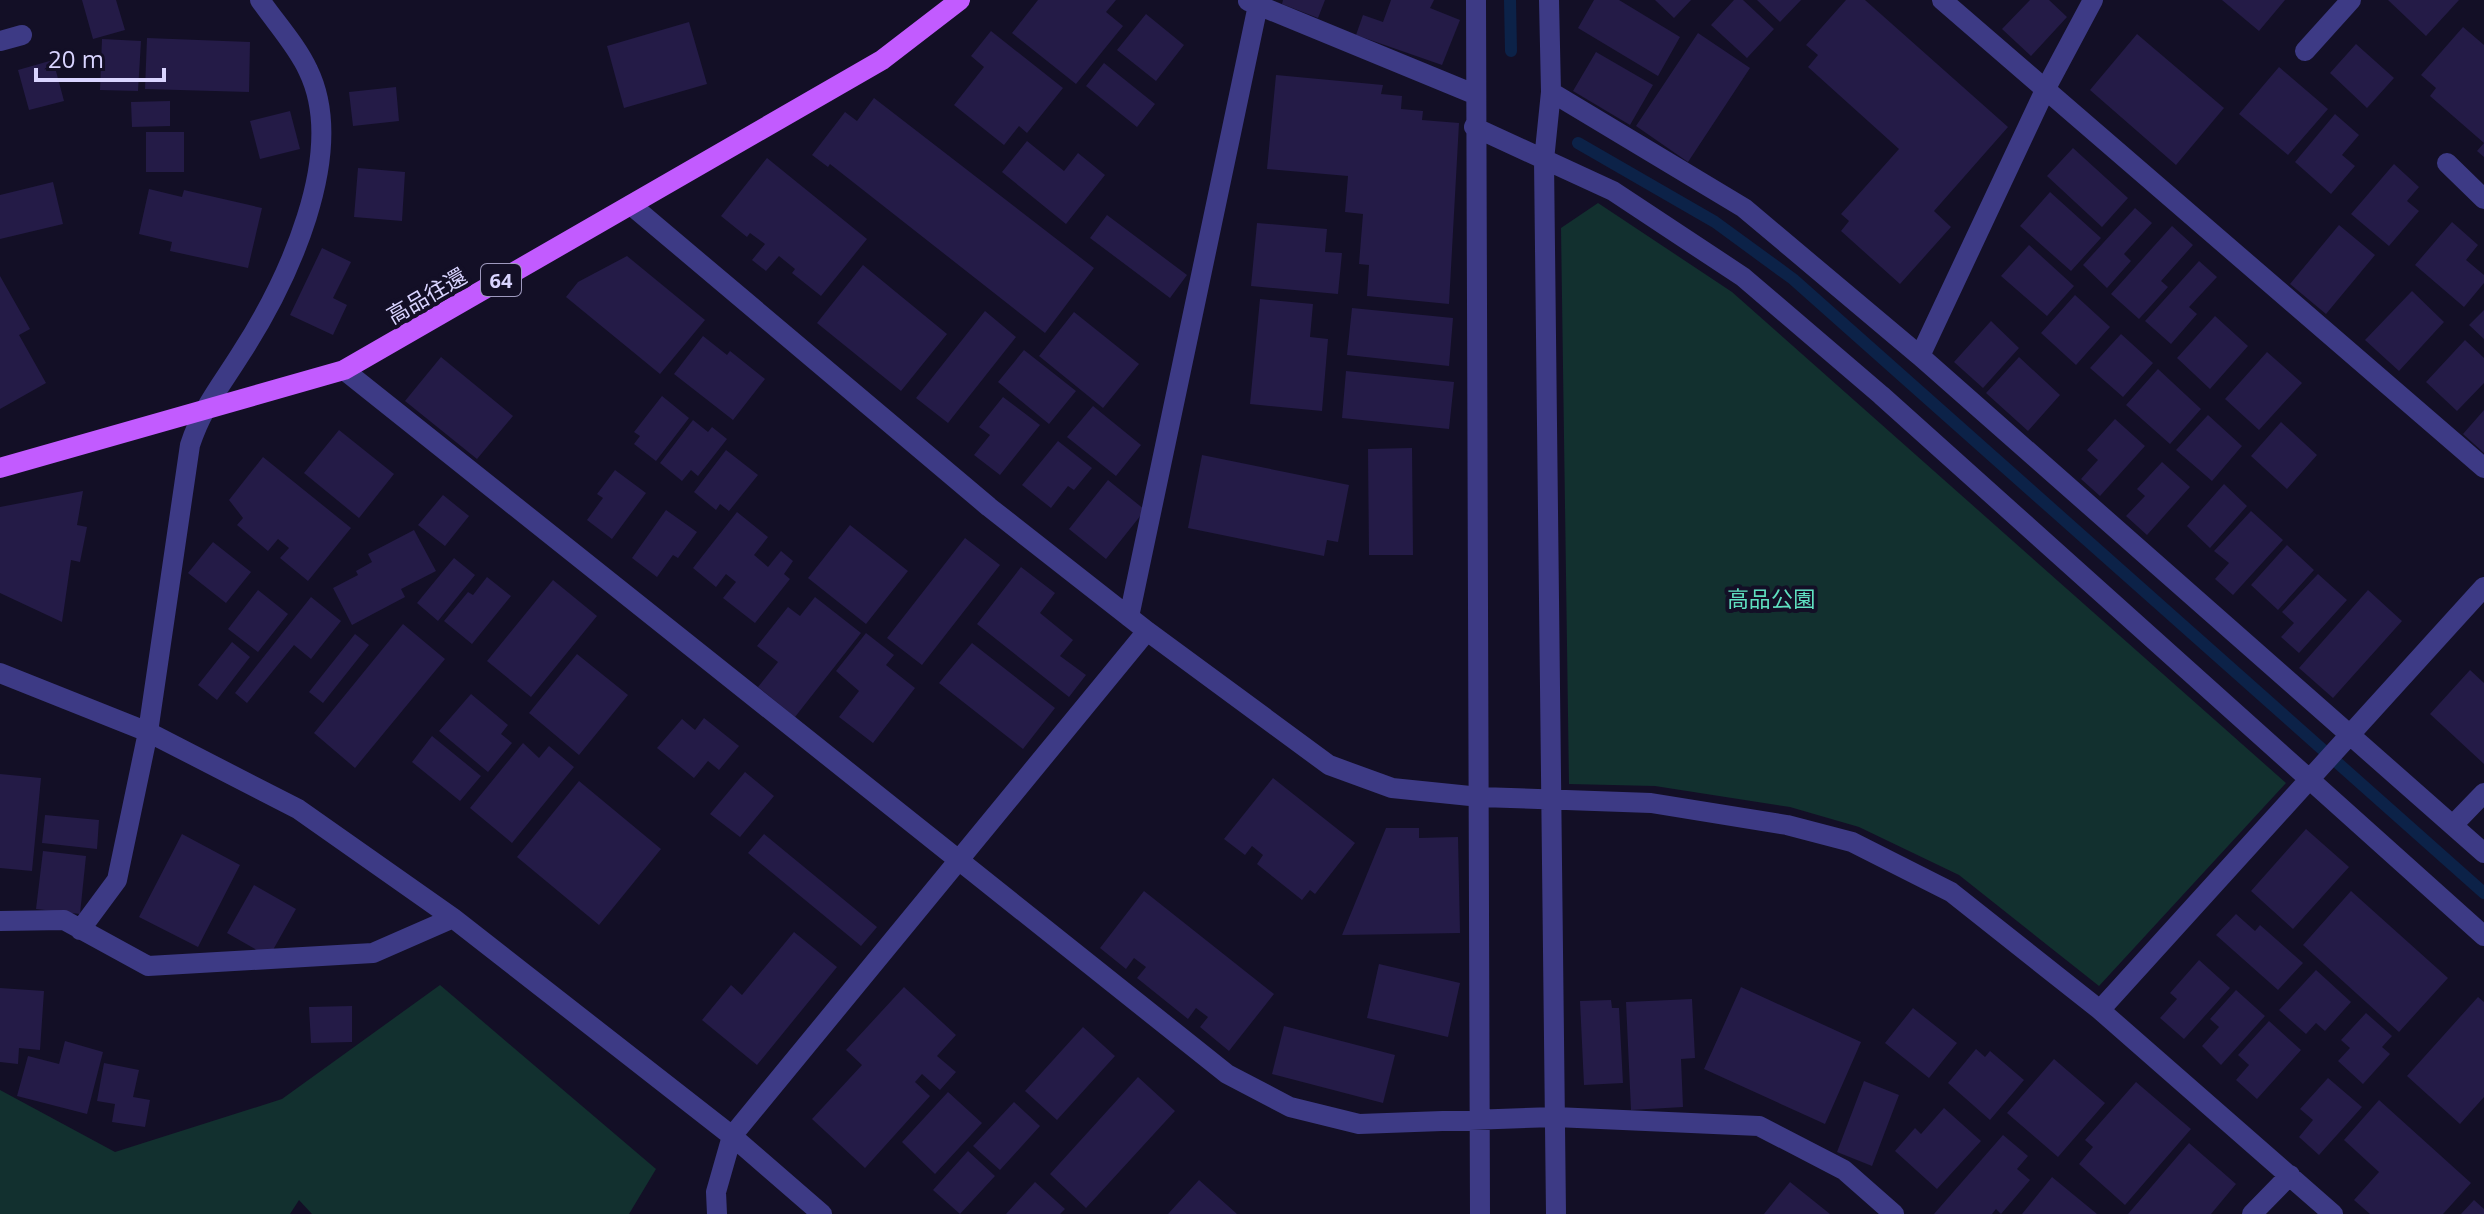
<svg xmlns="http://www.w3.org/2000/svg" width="2484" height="1214" font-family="'Open Sans','Noto Sans JP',sans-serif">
  <rect width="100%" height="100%" fill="#130f26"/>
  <path fill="#12302f" d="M1598 203 1732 292 2286 783 2099 986 1959 875 1859 827 1790 807 1655 786 1569 784 1561 228Z
    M440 985 656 1169 629 1214H312L299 1200 290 1214H0V1090L115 1152 282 1099Z"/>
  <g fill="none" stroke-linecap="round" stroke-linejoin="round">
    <path stroke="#0c2248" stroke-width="12" d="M1510 0 1511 51
      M1578 143 1715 222 1793 279 2484 893"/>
  </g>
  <path fill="#241b47" d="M82 0H116L125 30 93 39Z
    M1038 0H1116L1106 12 1123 26 1076 84 1012 33Z
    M1283 0H1325L1318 18 1282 4Z
    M1391 0H1434L1430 8 1460 20 1442 65 1356 35 1363 15 1383 22Z
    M1594 0H1619L1680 37 1658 76 1578 28Z
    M1655 0H1691L1674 18Z
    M1734 0H1743L1774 29 1747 58 1711 25Z
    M1757 0H1801L1780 22Z
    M1846 0H1865L2008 127 1934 211 1951 227 1900 284 1841 231 1849 221 1841 214 1899 149 1808 67 1818 55 1806 45Z
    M2030 0H2049L2067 17 2031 56 2002 29Z
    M2222 0H2285L2259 31Z
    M2388 0H2459L2426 36Z
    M1146 14 1184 45 1156 81 1117 50Z
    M689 22 707 84 624 108 607 46Z
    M2463 27 2484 45V157L2477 151 2484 143 2430 96 2436 88 2421 75Z
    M991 31 1063 88 1027 133 1019 126 1004 145 954 105 984 67 971 56Z
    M1698 33 1750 68 1688 162 1636 126Z
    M2137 34 2224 108 2176 165 2090 90Z
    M147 38 250 42 249 92 145 89Z
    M102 39 141 41 138 91 100 90Z
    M2356 44 2394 78 2367 108 2330 73Z
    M1596 52 1653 85 1630 125 1573 91Z
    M53 60 64 101 29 110 18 70Z
    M1104 63 1155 104 1137 127 1086 86Z
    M2279 67 2328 109 2288 155 2239 114Z
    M1276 75 1383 85 1381 94 1402 96 1401 109 1423 111 1422 120 1459 123 1449 304 1367 296 1369 265 1359 264 1363 214 1345 212 1348 176 1267 169Z
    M396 87 399 121 353 126 349 92Z
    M874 98 1094 268 1045 333 830 164 828 167 812 155 845 112 857 121Z
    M170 101V126L132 127 131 102Z
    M290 111 300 149 260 159 250 121Z
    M2335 114 2359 135 2342 155 2355 166 2331 194 2295 162Z
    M146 132H184V172H146Z
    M1027 141 1064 171 1078 153 1105 175 1066 224 1002 172Z
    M2073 148 2128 198 2102 227 2047 176Z
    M767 158 867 239 821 296 792 273 795 269 779 256 766 271 752 260 765 244 750 233 747 237 721 216Z
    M2394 164 2419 187 2407 201 2419 211 2389 246 2351 214Z
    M358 168 405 172 402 221 354 217Z
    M53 182 63 224 0 239V195Z
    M149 189 182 197 184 190 262 208 248 268 170 251 172 242 139 234Z
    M2050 192 2101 238 2071 271 2020 226Z
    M2135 208 2152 223 2124 254 2131 261 2107 288 2083 265Z
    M1107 215 1187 275 1170 298 1090 238Z
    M2452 222 2478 245 2466 260 2484 275V283L2464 307 2415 265Z
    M1257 223 1327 229 1325 252 1342 253 1338 294 1251 286Z
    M2339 225 2375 255 2326 314 2290 284Z
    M2172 226 2193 245 2161 281 2168 287 2139 319 2111 294Z
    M2029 245 2074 286 2047 316 2001 276Z
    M322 248 351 262 333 298 347 305 333 335 290 315Z
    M627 256 705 320 660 374 566 297 578 282Z
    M2199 261 2217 277 2189 307 2197 314 2171 344 2145 321Z
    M863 265 947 334 901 391 817 323Z
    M0 276 30 329 19 335 46 383 0 409Z
    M2412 291 2444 322 2399 371 2365 340Z
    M2075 295 2110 327 2076 365 2041 333Z
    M1260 299 1313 304 1310 337 1328 339 1322 411 1250 404Z
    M1352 308 1453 318 1449 366 1347 355Z
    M2484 310V339L2469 325Z
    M985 311 1016 337 948 423 916 398Z
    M1074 312 1139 364 1103 408 1039 356Z
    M2215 316 2248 346 2210 389 2177 358Z
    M1991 321 2019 348 1983 388 1954 362Z
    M2121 334 2153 363 2123 397 2090 368Z
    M703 336 727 355 730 351 765 379 733 420 674 374Z
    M2465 340 2484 358V383L2457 411 2426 382Z
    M1024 350 1076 391 1049 424 998 382Z
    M2267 352 2302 383 2259 430 2225 399Z
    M441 357 513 416 477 459 405 401Z
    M2019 357 2060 395 2028 431 1986 393Z
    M2158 369 2201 409 2170 444 2126 405Z
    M1346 371 1454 382 1449 429 1342 418Z
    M662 396 689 418 656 461 634 444 640 436 634 432Z
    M1003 397 1040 425 1000 475 974 455 990 435 979 427Z
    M1093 406 1141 445 1116 476 1067 437Z
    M2484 410V453L2463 434Z
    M2208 415 2242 446 2212 481 2176 450Z
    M2115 419 2145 446 2100 496 2081 479 2098 460 2087 450Z
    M693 420 708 432 712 427 727 439 698 476 691 470 682 481 660 463Z
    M2281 422 2317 455 2287 489 2251 456Z
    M339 430 394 474 359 518 304 473Z
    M1058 441 1092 468 1074 490 1068 486 1051 508 1022 485Z
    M1412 448 1413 555H1369L1368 449Z
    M726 450 758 475 729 511 720 504 716 510 694 492Z
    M1202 455 1349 485 1338 542 1327 540 1324 556 1188 528Z
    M263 457 351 528 308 581 280 558 289 548 278 539 268 551 237 525 243 518 229 500Z
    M2162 462 2190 487 2147 535 2126 516 2145 496 2137 489Z
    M615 470 646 493 612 539 587 520 603 498 597 494Z
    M1108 480 1145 510 1106 559 1069 529Z
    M2224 484 2247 506 2210 548 2187 526Z
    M83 491 77 525 87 527 80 562 71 560 62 622 0 593V507Z
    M443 495 469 516 445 546 418 525Z
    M666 510 697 532 678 558 673 555 657 577 632 558Z
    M2251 511 2283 540 2233 595 2215 579 2229 563 2214 551Z
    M737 512 768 537 754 555 768 567 781 551 793 561 784 574 790 579 755 623 723 598 736 582 726 574 716 587 693 568Z
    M850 525 908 571 866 624 808 578Z
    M414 530 436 571 401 589 405 597 352 625 333 588 358 575 356 571 372 562 368 554Z
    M965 538 1000 565 922 665 887 638Z
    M213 542 251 572 226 603 188 573Z
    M2287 545 2314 570 2278 610 2251 585Z
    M454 558 475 575 438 621 417 603Z
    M1021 567 1055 593 1040 613 1073 640 1060 656 1086 675 1069 697 977 624Z
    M2318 574 2347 600 2299 653 2281 637 2294 623 2282 612Z
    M487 577 511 596 472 644 444 621 468 592 473 595Z
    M553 580 597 616 531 697 487 661Z
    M258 590 288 614 258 652 228 629Z
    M2368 590 2402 621 2333 698 2299 668Z
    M311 597 341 621 311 659 294 645 247 703 235 693Z
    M815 597 861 633 795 717 758 687 778 662 757 646 788 607 800 616Z
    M403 624 445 659 355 768 314 733Z
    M866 633 894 655 886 665 915 688 873 743 839 717 859 691 836 671Z
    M355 634 369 645 323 703 309 692Z
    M232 642 250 657 217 700 198 685Z
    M972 643 1055 708 1023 749 939 683Z
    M577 654 628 695 579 755 529 713Z
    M2470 670 2484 683V764L2430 714Z
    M471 694 508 725 501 734 512 743 488 772 439 731Z
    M704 718 739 746 719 770 708 761 694 778 657 748 682 719 695 730Z
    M432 736 481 776 460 801 412 762Z
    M523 743 539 758 549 746 574 767 512 843 470 808Z
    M745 772 774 796 740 837 710 814Z
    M0 774 41 778 32 871 0 868Z
    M1273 778 1355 843 1315 894 1310 890 1302 900 1257 864 1263 855 1252 846 1245 855 1224 839Z
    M579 781 661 849 599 925 517 857Z
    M45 815 99 820 97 849 42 843Z
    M1386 828H1419V838L1458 837 1460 933 1342 935Z
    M2306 829 2349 867 2293 929 2251 891Z
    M182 834 240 865 198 947 139 917Z
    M764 834 877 927 861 946 748 853Z
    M43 851 86 856 80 914 36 909Z
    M254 885 296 909 269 957 227 933Z
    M1144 891 1274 994 1229 1051 1200 1027 1208 1017 1196 1008 1188 1019 1137 978 1146 967 1134 958 1126 969 1100 948Z
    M2351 891 2448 978 2399 1032 2303 945Z
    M2236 914 2255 931 2260 925 2303 963 2278 990 2216 935Z
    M794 932 837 967 757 1065 702 1020 731 985 742 995Z
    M2199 960 2230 988 2184 1039 2160 1018 2177 999 2170 993Z
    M1379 964 1460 983 1448 1037 1367 1018Z
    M2316 970 2351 1002 2325 1031 2316 1023 2306 1034 2279 1010Z
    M904 987 956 1035 937 1056 956 1072 940 1090 922 1074 915 1082 930 1096 865 1168 812 1119 862 1065 846 1050Z
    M1741 987 1861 1042 1825 1124 1704 1069Z
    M0 988 44 991 40 1050 19 1048 18 1064 0 1062Z
    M2236 990 2265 1016 2221 1065 2202 1046 2219 1027 2210 1019Z
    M2478 997 2484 1002V1097L2460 1124 2407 1076Z
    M1692 999 1695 1058 1681 1059 1683 1107 1631 1110 1626 1002Z
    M1611 1000 1612 1008H1619L1623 1083 1584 1085 1580 1001Z
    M352 1006V1042L311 1043 309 1007Z
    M1913 1008 1957 1043 1929 1078 1885 1043Z
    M2366 1013 2392 1036 2382 1047 2390 1054 2363 1084 2338 1061 2350 1048 2341 1040Z
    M2269 1021 2301 1050 2257 1099 2236 1080 2249 1065 2238 1055Z
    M1284 1026 1395 1055 1383 1103 1272 1074Z
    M1083 1027 1115 1056 1057 1120 1025 1091Z
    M65 1041 103 1052 87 1114 17 1096 28 1056 59 1064Z
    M1976 1049 1985 1057 1990 1051 2024 1080 1990 1120 1948 1083Z
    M2054 1059 2105 1103 2058 1157 2007 1113Z
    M104 1063 139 1070 133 1097 150 1100 145 1127 112 1122 115 1104 97 1101Z
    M1138 1077 1175 1111 1086 1208 1050 1174Z
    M2328 1078 2362 1107 2319 1155 2299 1137 2313 1120 2300 1109Z
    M1864 1081 1899 1095 1872 1166 1837 1152Z
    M2136 1082 2191 1129 2125 1205 2079 1164 2093 1147 2085 1140Z
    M948 1092 982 1123 935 1174 902 1142Z
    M2379 1100 2471 1183 2443 1214H2370L2354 1200 2379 1172 2344 1140Z
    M1014 1102 1040 1126 1000 1170 973 1146Z
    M1944 1108 1981 1141 1937 1189 1895 1151 1915 1128 1921 1134Z
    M2003 1135 2028 1156 2017 1169 2030 1180 2001 1214 1996 1209 1992 1214H1934Z
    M2189 1143 2236 1184 2211 1214H2128Z
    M968 1151 995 1176 960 1214 933 1190Z
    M2052 1177 2097 1214H2022Z
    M1199 1180 1237 1214H1168Z
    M1035 1182 1065 1209 1060 1214H1006Z
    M1790 1182 1830 1214H1764Z
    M2474 1200 2484 1209V1214H2461Z"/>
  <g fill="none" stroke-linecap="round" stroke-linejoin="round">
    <path stroke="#3d3a85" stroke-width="20" d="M1476 0 1480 1214
      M1549 0 1551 92 1544 160 1556 1214
      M1942 0 2484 468
      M1248 1 1474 94
      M0 41 22 35
      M2305 51 2351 0
      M1551 92 1744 208 1920 356 2484 853
      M1474 127 1613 191 1743 277 1881 395 2484 936
      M2447 163 2484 199
      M631 205 989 507 1147 631 1329 765 1392 788 1480 797 1651 803 1787 825 1852 842 1951 892 2100 1010 2333 1214
      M1920 356 2046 88 2093 0
      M344 370 1227 1074 1290 1107 1359 1124 1555 1117 1759 1126 1844 1170 1894 1214
      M1129 617 1258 5
      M0 673 148 732 298 809 453 918 732 1136 822 1214
      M2453 825 2484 793
      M0 921 64 920 148 966 373 953 453 918
      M80 930 117 880 148 732 190 445C202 408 220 387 240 355 286 284 349 154 308 70 297 46 276 23 260 0
      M2100 1010 2484 587
      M717 1214 716 1192 732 1136 1147 631
      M2252 1214 2290 1175"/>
    <path stroke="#c25bff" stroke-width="20" d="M0 468 344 370 882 60 960 0"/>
  </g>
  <g text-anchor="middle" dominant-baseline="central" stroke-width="8" stroke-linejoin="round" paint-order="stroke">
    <rect fill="#130f26" stroke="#9e99be" stroke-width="2" x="481" y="264" width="40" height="32" rx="6"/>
    <g font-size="20" font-weight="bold" fill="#d9d4ff">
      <text x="501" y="280">64</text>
    </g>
    <g font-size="22" fill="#d9d4ff" stroke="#130f26">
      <text transform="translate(426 295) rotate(-30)">高品往還</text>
    </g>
    <g font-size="22" fill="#5fe0c0" stroke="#130f26">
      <text x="1771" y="598">高品公園</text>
    </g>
  </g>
  <path d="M36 68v12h128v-12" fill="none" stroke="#d9d4ff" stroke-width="4"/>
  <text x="48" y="68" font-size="24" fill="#d9d4ff" stroke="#130f26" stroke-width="6" paint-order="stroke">20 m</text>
</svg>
